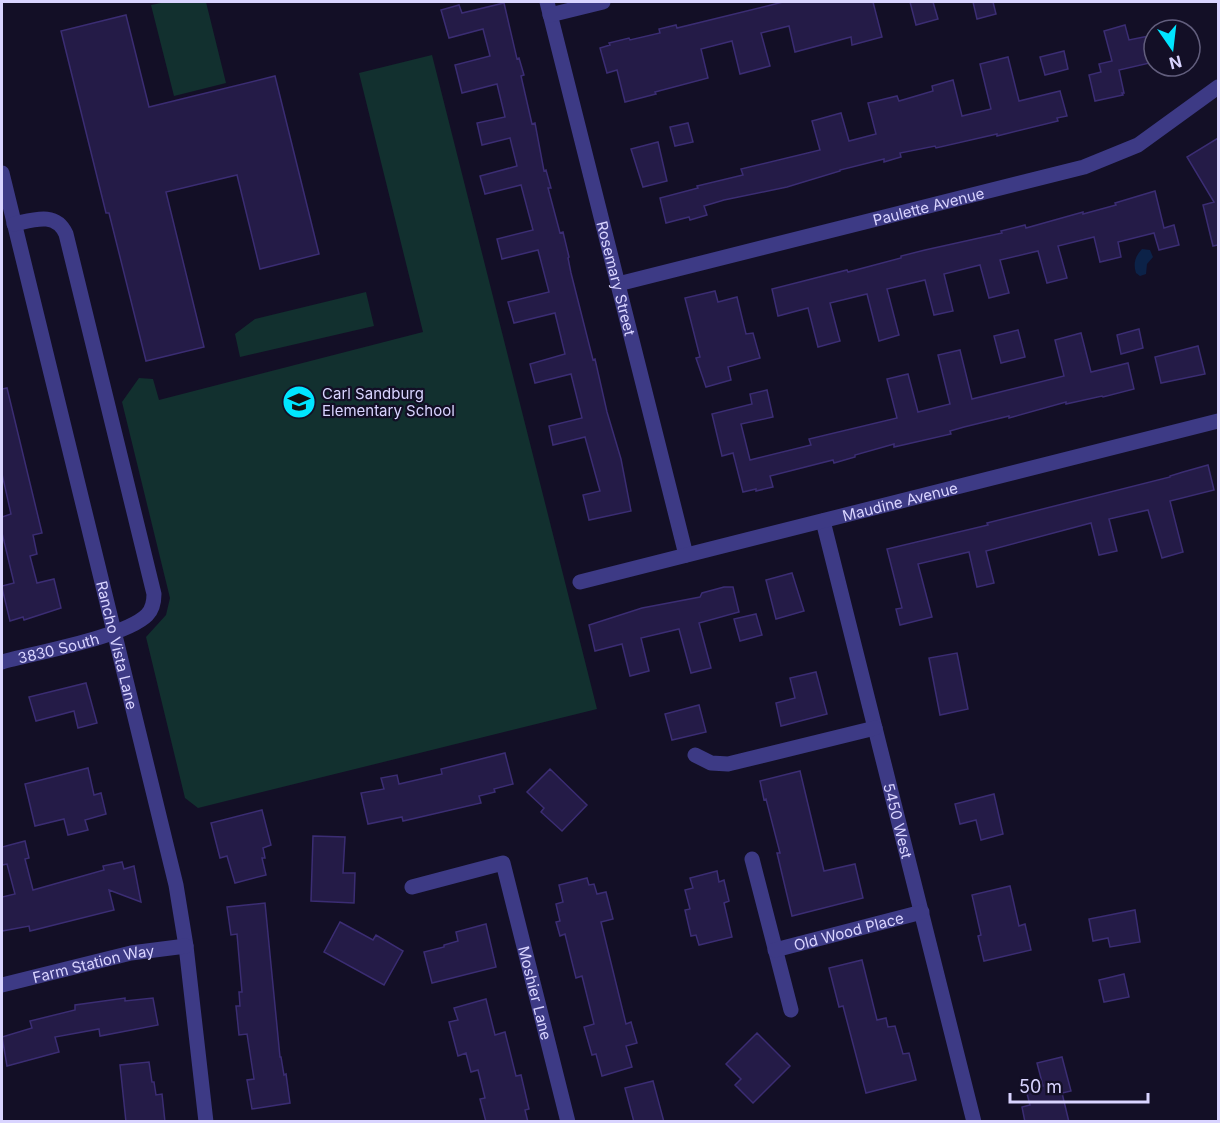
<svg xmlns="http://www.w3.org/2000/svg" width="1220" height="1123" font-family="Inter,sans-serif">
  <rect width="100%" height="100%" fill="#130f26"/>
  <path fill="#12302f" d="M166 2H206L226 83 174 96 151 5Z
    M432 55 597 709 198 808 185 798 146 637 166 615 170 598 122 402 139 378 153 379 159 400 423 332 359 73Z
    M366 292 374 326 240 357 235 334 255 319Z"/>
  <path fill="#0c2248" d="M1142 249 1150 250 1153 257 1147 264 1146 274 1140 276 1136 273C1133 264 1135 256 1142 249Z"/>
  <path fill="#241b47" stroke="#3b2d73" stroke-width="1.5" d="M783 2H873L882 37 852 45 851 37 795 52 789 26 761 33 770 66 740 74 732 41 701 49 708 78 655 92 656 94 625 102 617 70 607 73 600 48 610 45 609 43 629 38 630 40 660 33 659 29 676 25 677 28Z
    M910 2H933L938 19 916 25Z
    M973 2H993L996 14 977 19Z
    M504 3 517 59 519 58 524 75 521 76 532 124 535 123 544 171 546 170 551 188H548L560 233 563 232 569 257 568 258 571 273 593 360 595 359 607 412 621 459 631 511 589 520 583 495 600 491 585 437 553 445 549 426 582 418 571 374 535 383 530 364 565 354 555 313 514 323 508 302 549 292 538 250 502 259 497 239 533 230 521 185 485 194 480 176 517 166 510 138 482 145 477 123 505 117 497 84 462 93 455 65 490 56 483 29 449 38 441 10 459 5 462 13Z
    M126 15 149 107 275 76 319 254 260 269 237 175 166 192 204 347 146 361 109 213H106L61 31Z
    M1125 25 1129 40 1154 35V62L1119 70 1124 93H1122L1123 95 1095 101 1089 75 1101 72 1099 64 1112 61 1104 31Z
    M1064 51 1068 69 1045 75 1040 57Z
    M1008 57 1019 101 1060 91 1067 116 1057 118 1058 121 997 136V134L936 148 935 146 900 153 901 157 884 162V159L840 170V171L787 187 724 200 704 206 707 215 690 220 689 217 666 223 660 198 698 188 697 186 743 175 741 169 820 150 812 121 841 113 849 141 876 134 868 103 897 96 899 101 933 91 932 86 953 80 962 116 991 109 980 64Z
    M688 123 693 142 675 146 670 127Z
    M1218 138V245L1213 246 1203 205 1214 202 1187 157Z
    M658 142 667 181 643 187 631 149Z
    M1155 191 1164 228 1174 225 1179 245 1159 250 1154 233 1118 242 1121 257 1100 262 1094 237 1058 246 1067 278 1047 283 1038 251 1000 260 1009 293 989 298 980 265 944 274 953 311 934 315 925 280 887 289 899 335 879 341 867 294 830 303 840 341 818 347 808 308 778 316 772 289 847 270 848 272 901 258V256L925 250 1002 233 1001 231 1025 225 1026 228 1083 212V214L1116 205 1115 203Z
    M715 291 718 302 737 297 746 334 753 333 760 358 728 367 731 380 706 387 696 358 700 357 685 298Z
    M1139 329 1143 348 1121 354 1117 335Z
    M1018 330 1025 357 1001 363 994 336Z
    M1081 333 1091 372 1128 363 1134 389 1103 397 1102 396 1066 404V402L1009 418V416L964 427 950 431 951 434 894 447V444L855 455V457L834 463 833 460 770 476 773 487 756 491V489L743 492 733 453 722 456 712 414 752 404 750 394 767 390 773 417 741 424 750 460 811 445 809 439 897 418 887 379 908 374 918 412 950 404 938 355 960 350 972 399 1064 376 1055 340Z
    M1198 346 1205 374 1161 383 1155 357Z
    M7 388 42 533 33 535 37 554 30 556 37 583 54 579 61 608 24 620 23 617 10 621 2 588V586L14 583 2 533V517L11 514 2 474V389Z
    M1208 465 1214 490 1170 501 1183 552 1162 558 1148 510 1109 519 1117 551 1099 555 1091 523 986 551 994 583 977 587 969 552 918 564 932 617 900 625 896 609 902 608 887 549 988 525 987 523 1170 477V476L1183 472Z
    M792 573 804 611 776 619 766 580Z
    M724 587H733L739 612 699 623 711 668 691 673 679 629 641 638 649 671 630 676 622 644 595 651 589 625 642 608 700 597 702 593Z
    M756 614 762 635 740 641 734 619Z
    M957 653 968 709 940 715 929 658Z
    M816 672 827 714 781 726 776 703 795 698 790 678Z
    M86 683 97 723 78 728 74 711 36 721 29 697Z
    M699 705 706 732 672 740 665 714Z
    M505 753 513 784 494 789 495 792 479 796 481 803 403 821 402 817 368 824 361 793 384 789 381 778 397 775 399 784 442 774 441 769Z
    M88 768 94 795 101 793 106 814 85 820 88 830 68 835 64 819 35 826 25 784Z
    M550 769 587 805 562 831 541 812 544 808 527 792Z
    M800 771 824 871 855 864 863 898 792 916 777 853H780L766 799 764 800 760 781Z
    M994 794 1003 834 981 840 976 820 960 824 955 804Z
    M262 810 271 845 263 848 265 858H262L266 875 235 883 227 856 220 858 211 823Z
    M313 836 345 837 343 873H355L354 903 311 901Z
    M25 841 29 858 25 859 33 890 104 870 103 866 122 862 124 869 134 866 141 902 109 890 114 910 30 931 29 926 2 931V897L15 894 7 864 2 865V847Z
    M717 871 719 882 724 880 729 901 724 903 732 937 699 945 696 935 691 936 685 910 690 909 685 890 693 888 690 878Z
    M587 878 589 885 594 884 597 894 606 892 613 919 601 922 626 1024 631 1022 637 1043 626 1046 632 1067 602 1076 596 1054 592 1055 584 1027 594 1024 582 976 576 978 565 934 560 936 556 922 560 921 556 904 563 902 559 885Z
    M1010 886 1019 926 1025 924 1031 950 984 961 978 936 981 935 972 895Z
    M265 903 280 1057H281L284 1075 286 1074 290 1103 252 1109 247 1080 254 1079 247 1034 239 1035 236 1006H240L239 992H242L237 934 231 935 227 907Z
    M1135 910 1140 942 1110 947 1108 938 1093 941 1089 919Z
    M340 922 373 940 376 935 403 951 384 985 324 952Z
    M486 924 496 967 432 983 424 952 444 947V945L458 941 456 932Z
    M862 960 877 1020 886 1018 888 1027 895 1026 903 1054 909 1053 916 1080 866 1093 843 1006 839 1007 829 968Z
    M1124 974 1129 997 1104 1002 1099 980Z
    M125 998V1001L153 998 158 1025 100 1036 99 1029 55 1037 59 1052 7 1066 2 1037 32 1028 30 1021 75 1010V1005Z
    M486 999 495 1035 505 1032 516 1076 521 1075 529 1109 525 1110 528 1122H486L480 1099 485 1098 478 1070 471 1072 466 1053 458 1056 449 1022 458 1020 454 1008Z
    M757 1033 790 1066 753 1103 735 1085 741 1079 726 1064Z
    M1062 1057 1071 1091 1062 1093 1069 1122H1025L1022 1107 1030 1105 1026 1090 1043 1086 1037 1063Z
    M149 1062 152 1082H154L156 1095 162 1094 165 1122H126L120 1065Z
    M653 1081 664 1122H634L625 1088Z"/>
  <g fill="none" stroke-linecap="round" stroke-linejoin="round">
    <g stroke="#3d3a85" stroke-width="15">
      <path id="s1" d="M547 2 686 555"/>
      <path d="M550 15 603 2"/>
      <path id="s2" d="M2 173 176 885 186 946 206 1122"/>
      <path id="s3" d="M618 284 1084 167 1138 145 1218 87"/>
      <path id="s4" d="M823 521 974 1122"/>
      <path id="s5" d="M580 582 1218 421"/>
      <path id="s6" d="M2 662C34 653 125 637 147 615 153 609 154 602 154 594L66 234C56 211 33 220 14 224"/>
      <path d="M695 755 711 763 728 764 875 728"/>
      <path d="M752 859 791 1010"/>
      <path id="s7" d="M412 887 503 863 568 1122"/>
      <path id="s8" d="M775 950 922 912"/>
      <path id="s9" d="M2 985 131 953 186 946"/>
    </g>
  </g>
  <defs>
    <symbol id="school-disc" viewBox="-11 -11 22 22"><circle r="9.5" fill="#00e5ff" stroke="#130f26"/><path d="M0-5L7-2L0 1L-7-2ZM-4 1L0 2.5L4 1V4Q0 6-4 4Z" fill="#111"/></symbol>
  </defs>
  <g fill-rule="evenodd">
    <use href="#school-disc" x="280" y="383" width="38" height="38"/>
  </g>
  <g text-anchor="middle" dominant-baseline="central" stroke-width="4.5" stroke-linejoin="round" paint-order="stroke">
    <g font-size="15" fill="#d9d4ff" stroke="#130f26">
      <text stroke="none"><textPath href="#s3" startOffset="320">Paulette Avenue</textPath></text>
      <text stroke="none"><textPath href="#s1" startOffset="285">Rosemary Street</textPath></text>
      <text stroke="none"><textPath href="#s5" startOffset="330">Maudine Avenue</textPath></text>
      <text stroke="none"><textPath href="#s2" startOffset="486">Rancho Vista Lane</textPath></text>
      <text stroke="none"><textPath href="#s6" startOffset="58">3830 South</textPath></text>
      <text stroke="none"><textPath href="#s4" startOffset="309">5450 West</textPath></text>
      <text stroke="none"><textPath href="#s8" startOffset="76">Old Wood Place</textPath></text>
      <text stroke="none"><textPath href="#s9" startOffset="94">Farm Station Way</textPath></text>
      <text stroke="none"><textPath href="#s7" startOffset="228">Moshier Lane</textPath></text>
    </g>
    <g font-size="15" fill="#d9d4ff" stroke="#130f26" text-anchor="start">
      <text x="322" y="393">Carl Sandburg<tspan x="322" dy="17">Elementary School</tspan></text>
    </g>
  </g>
  <rect width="1220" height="1123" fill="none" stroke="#d9d4ff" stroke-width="6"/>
  <g transform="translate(1172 48) rotate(166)"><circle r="28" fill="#130f26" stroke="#625e7d" stroke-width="1.5"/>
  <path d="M0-4.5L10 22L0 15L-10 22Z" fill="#00e5ff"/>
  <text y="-9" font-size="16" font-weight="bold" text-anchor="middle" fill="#d9d4ff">N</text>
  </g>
  <path d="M1010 1093v9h138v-9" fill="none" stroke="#d9d4ff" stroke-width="3"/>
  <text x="1019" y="1093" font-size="18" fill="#d9d4ff" stroke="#130f26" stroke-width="4.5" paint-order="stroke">50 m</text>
</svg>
